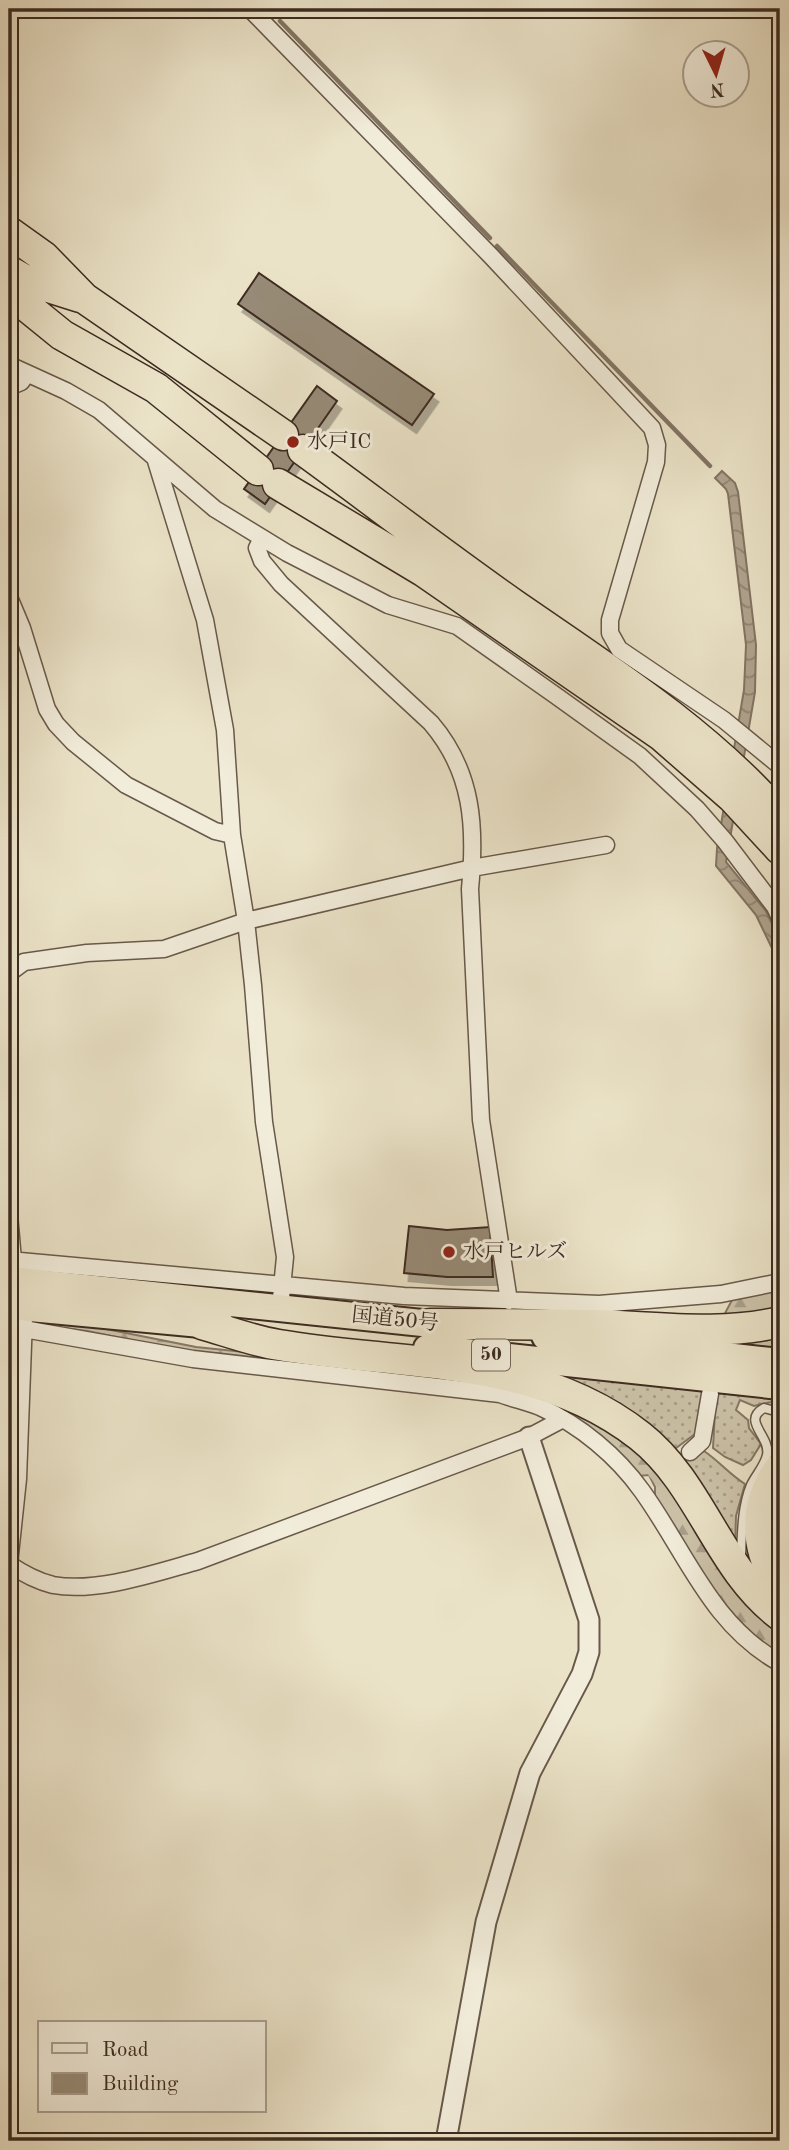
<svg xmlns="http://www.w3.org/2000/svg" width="789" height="2150" font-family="'Old Standard TT','Noto Serif JP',serif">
  <defs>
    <pattern id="grass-dots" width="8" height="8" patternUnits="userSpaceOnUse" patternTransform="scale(1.75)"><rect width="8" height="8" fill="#cdc4ab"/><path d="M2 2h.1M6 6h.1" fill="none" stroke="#a89f8b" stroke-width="1.8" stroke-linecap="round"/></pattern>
    <pattern id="forest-firs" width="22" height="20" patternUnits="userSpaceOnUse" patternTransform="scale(1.75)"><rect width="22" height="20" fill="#cdc4ab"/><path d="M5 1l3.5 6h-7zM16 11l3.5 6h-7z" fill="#a89f8b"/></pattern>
    <pattern id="water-waves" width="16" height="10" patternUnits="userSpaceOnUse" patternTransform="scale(1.75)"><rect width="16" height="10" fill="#b0a48f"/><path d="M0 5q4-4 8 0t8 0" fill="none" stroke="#908674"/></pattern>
    <filter id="shadow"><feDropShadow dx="4.5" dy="8" stdDeviation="0" flood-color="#0004"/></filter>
  </defs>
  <rect width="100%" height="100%" fill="#ebe3c8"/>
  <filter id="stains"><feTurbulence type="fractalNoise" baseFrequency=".00286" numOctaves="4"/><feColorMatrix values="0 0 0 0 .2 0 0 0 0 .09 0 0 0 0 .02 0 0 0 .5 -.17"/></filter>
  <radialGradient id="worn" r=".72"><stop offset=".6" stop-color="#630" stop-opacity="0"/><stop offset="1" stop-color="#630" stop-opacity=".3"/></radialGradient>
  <path fill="url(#grass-dots)" stroke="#847866" stroke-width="2" d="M780 1332V1349L755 1346 726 1338Z
    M536 1372 703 1391 699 1431 672 1451Z
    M716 1393 780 1398V1409L771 1402 754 1406 740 1400 736 1410 748 1420 749 1428 761 1444 751 1460 743 1465 725 1457 713 1448Z
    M704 1451C719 1461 729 1474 745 1484L736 1516 735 1547 681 1463Z
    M780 1498V1563L772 1512Z"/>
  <path fill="url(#forest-firs)" stroke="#847866" stroke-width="2" d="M780 1289V1310L723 1317 732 1300Z
    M40 1320 86 1325 196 1347 413 1370 558 1399 638 1446 780 1624V1653C733 1635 683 1541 655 1497V1487L649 1475 638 1476 591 1428 463 1382 200 1354 87 1331 39 1325Z"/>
  <path fill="url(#water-waves)" stroke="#827463" stroke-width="2" d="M722 471 735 483 738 492 756 645 755 692 726 862 766 911 780 941V965L756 915 716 866 717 848 744 690 746 645 728 494 726 489 715 478Z"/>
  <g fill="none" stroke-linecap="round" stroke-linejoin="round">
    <path stroke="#827463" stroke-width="4.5" d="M268 9 272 12
      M280 21 490 238
      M497 246 710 466"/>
  </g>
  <path fill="#978b77" stroke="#3c2b20" stroke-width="2" filter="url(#shadow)" d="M259 273 434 394 412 425 238 304Z
    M317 386 337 401 265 504 244 489Z
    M409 1226 447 1230 490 1227 493 1277H447L404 1273Z"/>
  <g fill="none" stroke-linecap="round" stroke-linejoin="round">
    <path stroke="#c8bea6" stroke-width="16" stroke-dasharray="16 8" stroke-linecap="butt" d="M653 1481 674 1464"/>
    <defs>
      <path id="service" d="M741 1556C742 1532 742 1507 751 1485 756 1475 765 1465 767 1455 771 1436 741 1421 764 1408L775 1411 778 1416 780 1452"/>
      <path id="minor" d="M250 9 490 255 652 428 657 445 656 462 610 620V633L619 649 724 720 780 766
        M9 365 66 391 99 410 215 509 287 553 388 605 457 626 555 695 640 756 697 809 725 841 775 907 780 918
        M9 387 21 382 27 374
        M156 461 205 620 225 730 232 835 246 921 253 985 264 1122 285 1257 280 1308
        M262 538 257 548 262 561 281 584 431 723C473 772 476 827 470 889L481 1120 509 1301
        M9 597 22 628 47 709 56 724 73 742 126 785 215 831 232 835
        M9 973 24 962 87 953 164 949 246 921 472 868 606 845
        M9 1215 14 1271
        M9 1260 404 1296 599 1304 721 1294 780 1282
        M24 1329 193 1359 500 1394C513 1399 528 1402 540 1407 580 1425 617 1456 642 1491 686 1552 711 1625 780 1663
        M690 1452 702 1441 710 1394
        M9 1564C22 1573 37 1581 53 1585 97 1593 155 1573 198 1561L529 1437 563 1419
        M9 1564 18 1479 24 1318"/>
      <path id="tertiary" d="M446 2141 486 1922 530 1773 582 1674 589 1652V1620L529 1437"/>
      <path id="trunk" d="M9 1280 451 1326
        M9 1306 222 1326
        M545 1336 780 1362
        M427 1348 780 1386"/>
      <path id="motorway" d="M9 232 44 257 84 298 283 435
        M9 271 23 279 80 297
        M9 292 62 335 156 388 258 470
        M303 450C373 501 442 554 513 604 607 669 704 730 780 816
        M278 484 423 571 662 736 733 798 780 849
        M202 1324C227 1331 253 1341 279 1345 402 1366 536 1354 640 1436 701 1484 718 1568 780 1615
        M431 1324C486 1324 542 1324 598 1325 658 1327 721 1336 780 1322
        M780 1468C753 1505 754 1548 780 1586"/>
    </defs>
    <use href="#service" stroke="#68594a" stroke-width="11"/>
    <use href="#minor" stroke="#68594a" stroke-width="19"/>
    <use href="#tertiary" stroke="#68594a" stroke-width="23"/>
    <use href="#trunk" stroke="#3c2b20" stroke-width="30"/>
    <use href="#motorway" stroke="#3c2b20" stroke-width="33"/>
    <use href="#service" stroke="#f2eddb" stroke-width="8"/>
    <use href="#minor" stroke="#f2eddb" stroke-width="16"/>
    <use href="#tertiary" stroke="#f2eddb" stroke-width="19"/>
    <use href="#trunk" stroke="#ebe3c8" stroke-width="26"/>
    <use href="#motorway" stroke="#ebe3c8" stroke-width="30"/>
  </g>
  <g fill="#8f2418" stroke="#f2eddb" stroke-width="2.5">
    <circle cx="293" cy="442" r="7"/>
    <circle cx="449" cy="1252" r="7"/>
  </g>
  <g text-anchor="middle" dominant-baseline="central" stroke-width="6" stroke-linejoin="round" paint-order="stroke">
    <rect fill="#f2eddb" stroke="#736558" stroke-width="2" x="472" y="1339.5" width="38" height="31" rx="5"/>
    <g font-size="19" font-weight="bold" fill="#3c2b20">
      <text x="491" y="1355">50</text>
    </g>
    <g font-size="21" fill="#3c2b20" stroke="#f2eddb" text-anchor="start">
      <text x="307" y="442">水戸IC</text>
      <text x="463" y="1252">水戸ヒルズ</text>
    </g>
    <g font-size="21" fill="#3c2b20" stroke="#f2eddb">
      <text transform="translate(395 1320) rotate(6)">国道50号</text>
    </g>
  </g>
  <rect width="789" height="2150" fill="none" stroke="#ebe3c8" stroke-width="35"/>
  <rect x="10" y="10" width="768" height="2129" fill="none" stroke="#3c2b20" stroke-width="3.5"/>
  <rect x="18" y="18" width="754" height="2115" fill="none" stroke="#3c2b20" stroke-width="2"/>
  <rect x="38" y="2021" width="228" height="91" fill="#f2eddb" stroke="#a99f90" stroke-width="2"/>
  <rect x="52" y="2043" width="35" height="10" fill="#f2eddb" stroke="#a99f90" stroke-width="2"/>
  <text x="102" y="2056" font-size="21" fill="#3c2b20">Road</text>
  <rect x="52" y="2073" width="35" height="21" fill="#978b77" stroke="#a99f90" stroke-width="2"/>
  <text x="102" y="2090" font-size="21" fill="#3c2b20">Building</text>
  <g transform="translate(716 74) rotate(175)"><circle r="33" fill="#f2eddb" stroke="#a99f90" stroke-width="2"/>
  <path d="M0-5L12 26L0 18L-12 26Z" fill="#8f2418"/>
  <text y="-10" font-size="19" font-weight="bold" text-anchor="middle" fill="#3c2b20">N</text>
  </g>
  <rect width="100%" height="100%" filter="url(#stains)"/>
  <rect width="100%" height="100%" fill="url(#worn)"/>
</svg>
